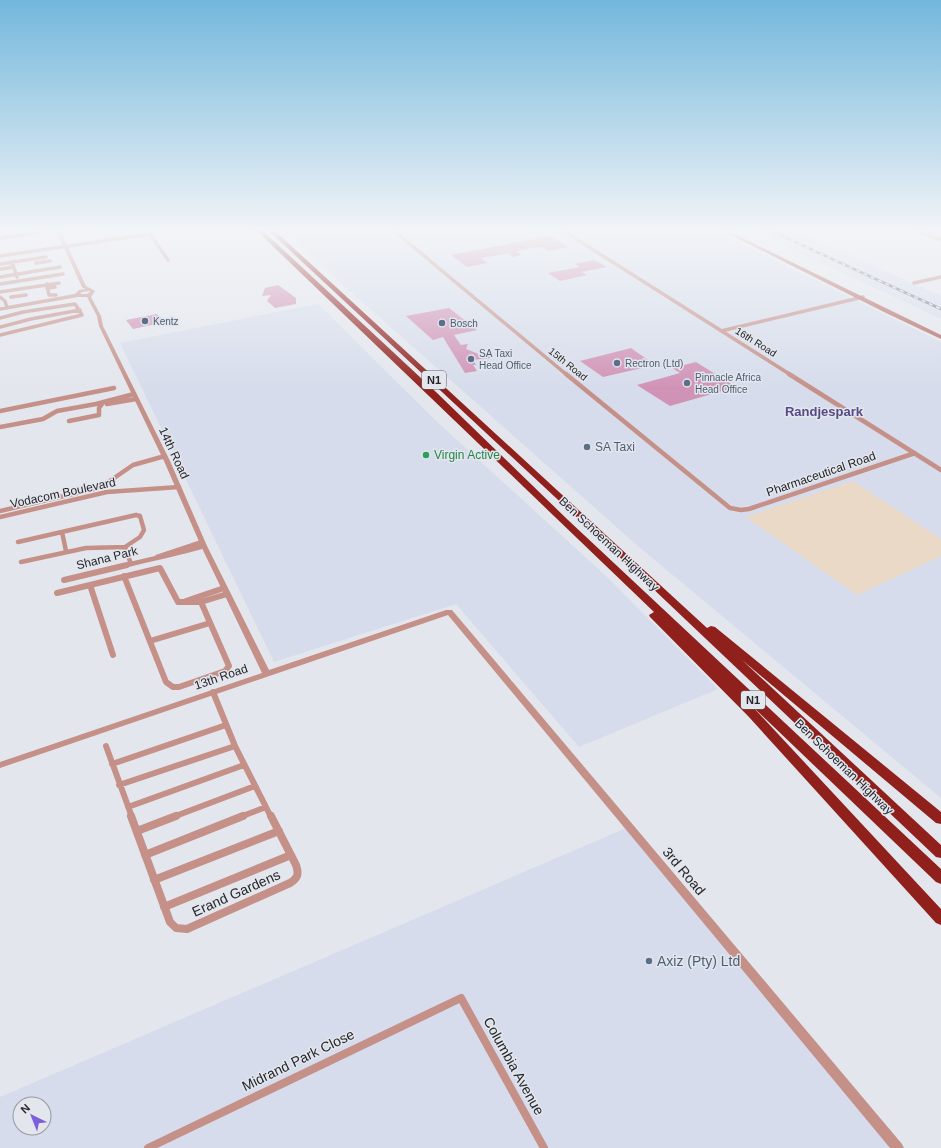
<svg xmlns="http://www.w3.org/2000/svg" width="941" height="1148" font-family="Arial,sans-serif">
  <rect width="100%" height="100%" fill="#e3e6ed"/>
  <path fill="#d6dceb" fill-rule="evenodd" d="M286 230H713L941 342V798L639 547 341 283Z
    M751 230H794L941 296V319Z
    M318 304 435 420 606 576 718 689 579 747 456 604 274 662 120 343Z
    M631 826 902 1148H0V1097ZM20 1104H44V1128H20Z"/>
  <path fill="#ead9c7" d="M853 481 941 539V556L857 595 746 517Z"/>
  <path fill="#d092b5" d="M550 236 569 247 549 251 544 248 538 247 516 251 521 255 513 257 508 253 504 254 481 258 487 263 467 267 451 255Z
    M594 260 607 267 582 272 587 275 560 281 548 273 580 267 575 264Z
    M278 285 296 298V304L275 308 267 301 271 295 262 296 265 288Z
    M449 308 477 330 454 335 461 345 468 344 466 349 479 354 487 353 491 358 473 360 476 365H473L477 371 465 373 443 337 433 340 406 316Z
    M157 314 165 322 133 329 126 320Z
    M631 348 655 365 603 377 580 361Z
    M696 362 736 387 670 406 637 385 680 373 672 368Z"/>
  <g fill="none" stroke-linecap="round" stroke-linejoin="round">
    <path stroke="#c59088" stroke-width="3.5" d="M393 230 567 375
      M562 230 791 375
      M915 230 941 240
      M0 238 58 230
      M0 256 150 234 168 260
      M12 262 17 277
      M36 263 50 261
      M0 264 46 257
      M1 269 13 267
      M0 277 60 267
      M914 283 941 277
      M0 284 63 274
      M47 284 49 295H56
      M47 288 55 287
      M0 292 59 283
      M0 297 5 301 7 308
      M11 297 26 295
      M0 309 79 295
      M0 318 23 312 75 304 82 315 0 335
      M0 327 31 319 80 310
      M721 331 863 297"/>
    <path stroke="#c59088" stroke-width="4.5" d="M566 374 730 508 741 510 749 509 915 453
      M789 374 941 470
      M107 404 136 399
      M0 411 114 388
      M69 421 99 415V408L102 404
      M0 427 43 419 57 411 96 404 134 394
      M0 511 94 489 104 485 133 465 165 456
      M0 517 107 492 179 487
      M62 532 66 551
      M18 542 136 515 140 516 144 530 140 537 125 547 131 564
      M157 557 202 542
      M21 562 86 548 125 547
      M123 566C150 559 177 554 204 546"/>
    <path stroke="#c59088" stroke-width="6" d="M124 576 166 682 173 687H179L225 671 229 666 201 602
      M64 580 127 565
      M90 585 113 655
      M57 593 160 568 178 602H201L227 594
      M186 601 224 588
      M150 641 210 623
      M213 692 235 746 271 817
      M106 746 132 817
      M112 764 226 725
      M119 785 235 746
      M128 807 244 765
      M173 817 255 786
      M240 817 266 807"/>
    <path stroke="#c59088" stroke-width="8" d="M131 816 170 922 176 928 187 929 290 883C298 878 299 874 296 865L271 816
      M137 831 176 816
      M145 855 243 816
      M154 880 279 831
      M164 907 291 855
      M148 1148 461 998 544 1148"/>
    <path fill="#c59088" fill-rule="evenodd" d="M56 230H60L86 286 95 291 91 297 101 316 103 326 170 461 207 546 269 670 446 610H452L902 1144 904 1148H890L448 615 0 768V762L262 673 201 546 164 461 99 326 97 316 87 297H79L75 294 79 290 85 289 82 287ZM82 292 90 291V292L87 294H80Z"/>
    <path fill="#b0645b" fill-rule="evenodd" d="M721 230H726L941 335V339L886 313Z"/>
    <path fill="#8f201b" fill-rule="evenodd" d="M256 230H262L436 392 568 520 941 869V884L936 882 752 706 941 909V925L936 923 748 716 650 617 649 615 654 612Z
      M268 230H274L707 628 711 626 715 627 941 812V824L936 823 742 660 941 845V858L936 857 628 565Z"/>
    <defs>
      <path id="rail" d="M769 230 941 309"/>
    </defs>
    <use href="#rail" stroke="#75777c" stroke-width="2.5"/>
    <use href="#rail" stroke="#e3e6ed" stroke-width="1.5" stroke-dasharray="4" stroke-linecap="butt"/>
  </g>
  <linearGradient id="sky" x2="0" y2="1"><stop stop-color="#73b7dc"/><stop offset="0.59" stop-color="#f2f4f7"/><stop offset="1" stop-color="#f2f4f7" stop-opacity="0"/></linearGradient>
  <rect width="941" height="390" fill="url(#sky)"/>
  <g fill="#5c6f8a" stroke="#e3e6ed" stroke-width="1.5">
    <circle cx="145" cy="321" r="4"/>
    <circle cx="442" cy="323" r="4"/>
    <circle cx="471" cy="359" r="4"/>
    <circle cx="617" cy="363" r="4"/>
    <circle cx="687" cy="383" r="4"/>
    <circle cx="587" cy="447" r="4"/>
    <circle cx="649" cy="961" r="4"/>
  </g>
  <circle fill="#2e9e5b" stroke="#e3e6ed" stroke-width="1.5" cx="426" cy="455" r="4"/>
  <g text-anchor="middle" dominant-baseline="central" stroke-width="3" stroke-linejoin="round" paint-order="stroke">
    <g font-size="10" fill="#4e5e75" stroke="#e3e6ed" text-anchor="start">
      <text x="153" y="321">Kentz</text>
      <text x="450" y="323">Bosch</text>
      <text x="479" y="353">SA Taxi<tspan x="479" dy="12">Head Office</tspan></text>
      <text x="625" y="363">Rectron (Ltd)</text>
      <text x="695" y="377">Pinnacle Africa<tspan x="695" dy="12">Head Office</tspan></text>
    </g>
    <g font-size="10" fill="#252629" stroke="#e3e6ed">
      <text transform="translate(756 342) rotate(32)">16th Road</text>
      <text transform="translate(568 364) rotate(39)">15th Road</text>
    </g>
    <g fill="#e3e6ed" stroke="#5e6064" stroke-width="1">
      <rect x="422" y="371" width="24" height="18" rx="3"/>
      <rect x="741" y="691" width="24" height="18" rx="3"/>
    </g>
    <g font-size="11" font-weight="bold" fill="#252629">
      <text x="434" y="380">N1</text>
      <text x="753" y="700">N1</text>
    </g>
    <g font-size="12" fill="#4e5e75" stroke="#e3e6ed" text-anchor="start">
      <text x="595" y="447">SA Taxi</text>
    </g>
    <g font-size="12" fill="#252629" stroke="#e3e6ed">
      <text transform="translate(174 453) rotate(65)">14th Road</text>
      <text transform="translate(821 474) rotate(-19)">Pharmaceutical Road</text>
      <text transform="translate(63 493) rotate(-12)">Vodacom Boulevard</text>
      <text transform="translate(609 544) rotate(43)">Ben Schoeman Highway</text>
      <text transform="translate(107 558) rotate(-14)">Shana Park</text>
      <text transform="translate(221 677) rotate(-19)">13th Road</text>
      <text transform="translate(844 767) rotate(44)">Ben Schoeman Highway</text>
    </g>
    <g font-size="12" fill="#27864d" stroke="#e3e6ed" text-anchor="start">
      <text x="434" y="455">Virgin Active</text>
    </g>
    <g font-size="13" font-weight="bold" fill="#564987" stroke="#e3e6ed">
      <text x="824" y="411">Randjespark</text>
    </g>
    <g font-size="14" fill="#252629" stroke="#e3e6ed">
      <text transform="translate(684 871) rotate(50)">3rd Road</text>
      <text transform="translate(236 893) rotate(-24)">Erand Gardens</text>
      <text transform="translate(298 1060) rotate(-26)">Midrand Park Close</text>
      <text transform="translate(514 1066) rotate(61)">Columbia Avenue</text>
    </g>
    <g font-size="14" fill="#4e5e75" stroke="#e3e6ed" text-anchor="start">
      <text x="657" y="961">Axiz (Pty) Ltd</text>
    </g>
  </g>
  <g transform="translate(32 1116) rotate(317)"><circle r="19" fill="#e3e6ed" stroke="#97999f"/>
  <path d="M0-3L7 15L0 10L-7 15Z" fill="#7e5fda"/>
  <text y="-6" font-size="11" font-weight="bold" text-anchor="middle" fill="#252629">N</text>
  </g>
</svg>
